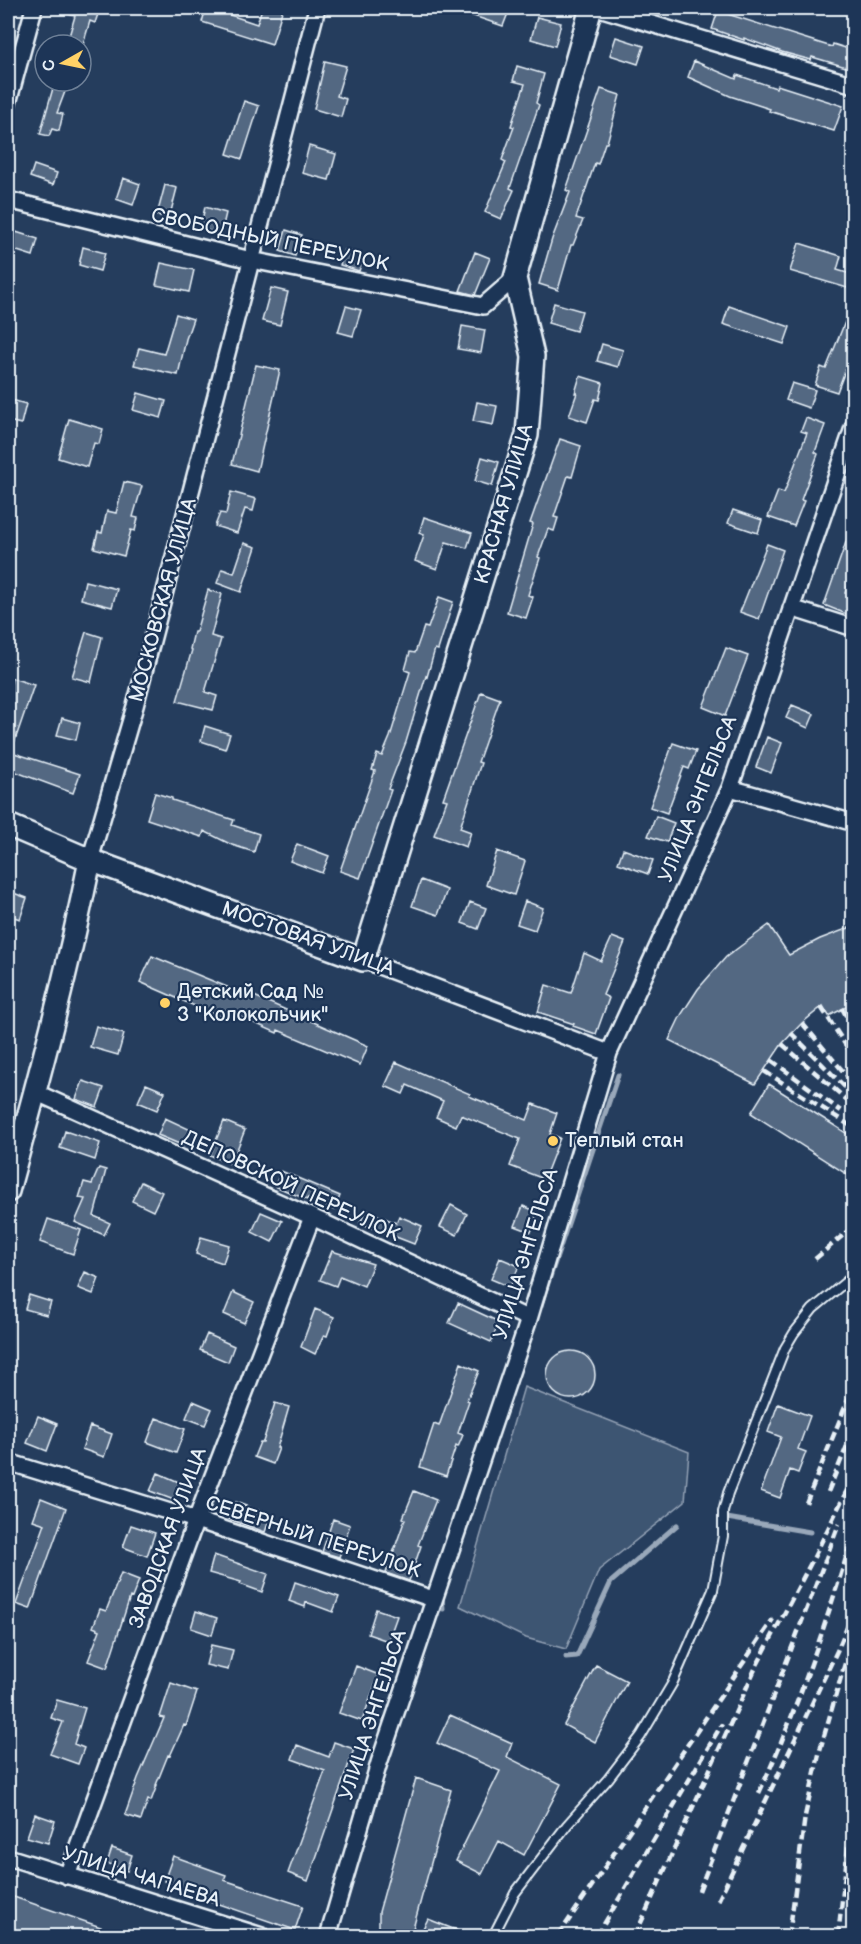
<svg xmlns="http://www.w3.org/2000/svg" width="861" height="1944" font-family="'Balsamiq Sans',sans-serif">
  <rect width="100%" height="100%" fill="#253d5d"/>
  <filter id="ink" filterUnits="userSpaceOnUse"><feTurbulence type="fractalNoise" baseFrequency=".0167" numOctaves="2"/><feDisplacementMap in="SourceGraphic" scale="12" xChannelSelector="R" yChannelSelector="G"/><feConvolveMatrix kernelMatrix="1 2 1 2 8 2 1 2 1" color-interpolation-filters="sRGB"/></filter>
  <g filter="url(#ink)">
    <path fill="#3e5472" stroke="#93a2b5" stroke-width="1.5" d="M524 1387 689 1452 685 1501 599 1570 566 1649 526 1638 460 1606Z"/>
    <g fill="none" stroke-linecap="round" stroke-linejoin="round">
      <path stroke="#99a8ba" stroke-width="5" d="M542 1301 618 1075
        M727 1518 810 1532
        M442 1596 443 1609
        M566 1657 577 1656 611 1582 677 1525"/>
    </g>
    <path fill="#536782" stroke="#e8f1f8" stroke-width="1.5" d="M56 8H100L95 23 90 21 82 48 81 45 67 43 75 16 55 10Z
      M206 8H229L227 14 257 24 262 8H283L272 44 202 22Z
      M456 8H510L503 26 456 10Z
      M718 11 832 47 833 44 852 50 846 67 812 57 811 60 782 52 744 38V40L712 29Z
      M537 17 561 23 555 46 531 39Z
      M616 37 644 46 638 64 610 55Z
      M325 61 346 66 337 96 346 99 341 117 314 109Z
      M694 61 736 79 737 75 776 88 777 85 843 106 834 131 769 111 770 109 730 96 688 77Z
      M517 66 544 74 536 103 539 105 510 188 514 190 501 219 485 212 506 162 502 160 514 127 511 126 525 84 513 81Z
      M55 81H69L57 113 63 114 59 131 52 129 49 136 40 134Z
      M601 89 620 95 607 143H605L598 164 595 163 576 218 583 220 573 245H571L558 290 539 284 552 239 570 192 566 190Z
      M244 101 259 106 242 159 227 154Z
      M309 146 336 154 329 180 302 173Z
      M34 165 57 173 53 185 30 177Z
      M123 178 140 184 133 205 116 199Z
      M165 185 177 188 169 219 157 215Z
      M205 207 226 213 221 234 200 229Z
      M286 230 302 235 295 256 280 251Z
      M16 232 38 239 33 256 11 249Z
      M799 243 841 256 837 270 854 275V290L790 271Z
      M83 247 105 253 100 271 79 265Z
      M345 250 364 256 359 271 340 265Z
      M475 252 490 258 475 295 460 291Z
      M161 263 194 270 189 292 156 285Z
      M271 288 288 292 280 325 262 321Z
      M853 302 854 347 837 392 815 385 821 367 826 369Z
      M554 303 582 311 576 331 548 323Z
      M346 306 361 310 353 336 338 332Z
      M729 306 790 327 784 344 723 324Z
      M176 314 193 319 186 339 178 375 134 365 139 348 164 354Z
      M462 326 485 330 481 353 458 349Z
      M602 344 623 350 618 367 597 361Z
      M256 365 280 370 257 471 232 464Z
      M580 376 603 383 599 400 595 399 587 422 569 416 577 393H575Z
      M792 383 815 390 809 408 786 400Z
      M138 393 166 401 161 418 133 410Z
      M8 399 26 404 21 424 8 421Z
      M477 402 497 406 493 425 473 421Z
      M806 418 825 425 815 452 818 454 801 500 804 501 794 526 768 517 778 491 784 493 807 433 801 431Z
      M69 419 103 429 99 444 94 443 87 467 58 458Z
      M560 439 581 446 572 477 568 476 554 517 558 518 554 531 548 529 538 557 540 558 528 595 533 597 526 618 507 612 533 524 530 523Z
      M482 457 499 462 492 486 475 481Z
      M124 482 142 486 133 517 138 518 135 531 131 530 124 556 94 548 98 532 102 533 107 511 116 513Z
      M231 492 256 499 253 511 245 509 237 533 215 526 220 513 226 514Z
      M733 510 762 520 758 533 728 523Z
      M424 517 472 533 467 548 446 542 437 569 415 561 424 535 419 533Z
      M852 525H854V569L845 593 854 596V603L849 615 824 605Z
      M244 543 256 547 241 592 217 583 222 569 234 573Z
      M767 544 783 550 759 619 740 612Z
      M85 581 117 589 112 607 81 599Z
      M208 590 222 594 211 636 221 639 205 692 217 696 213 710 177 701 192 650 190 649 194 632H196Z
      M439 597 453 602 438 650 435 649 427 677 426 676 406 742 388 789 391 790 360 878 340 871 375 771 372 770 377 754 382 756 390 737 410 672 405 670 410 652 415 653 424 627 428 628Z
      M86 632 102 637 91 682 72 677Z
      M726 648 748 656 725 716 703 707Z
      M12 678 34 685 11 752 80 774 73 793 8 769V692Z
      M481 692 500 699 478 762 481 763 460 828 471 832 466 847 434 835 447 800 443 799Z
      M792 705 814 714 808 728 786 718Z
      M62 718 80 723 76 740 57 735Z
      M205 726 230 734 225 749 201 741Z
      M767 737 782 743 771 773 756 767Z
      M673 743 696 751 689 769 684 767 667 813 650 807Z
      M155 793 172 798V800L234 820 232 825 259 834 254 852 232 845 204 831 202 837 147 819Z
      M656 816 674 823 667 842 648 836Z
      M297 844 329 856 322 873 290 861Z
      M623 849 653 860 648 874 618 863Z
      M497 851 525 861 514 895 486 885Z
      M421 880 447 890 438 915 412 906Z
      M8 891 27 898 20 919 8 915Z
      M525 901 543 908 535 930 517 924Z
      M470 902 486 908 478 929 462 923Z
      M769 925 789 955 820 939 854 926V1003L829 1016 823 1006 802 1023 782 1044 755 1084 669 1040 681 1015 698 989 726 957Z
      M612 937 625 942 603 995 609 998 596 1034 573 1026 574 1024 538 1012 546 985 571 993 584 953 601 961Z
      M152 956 244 994 245 992 368 1046 360 1065 278 1030 277 1033 225 1010 222 1018 140 982Z
      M96 1026 124 1034 118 1055 90 1047Z
      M396 1062 470 1094 469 1096 527 1120 533 1104 557 1113 550 1134 560 1138 544 1179 510 1166 520 1139 461 1115 456 1126 436 1117 443 1101 407 1085 403 1094 385 1086Z
      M83 1081 104 1088 97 1107 76 1099Z
      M146 1084 165 1092 157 1110 138 1102Z
      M769 1084 854 1138V1179L751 1113Z
      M165 1118 191 1130 184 1146 158 1135Z
      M224 1121 245 1130 231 1164 210 1155Z
      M65 1131 100 1143 95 1160 60 1148Z
      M99 1168 106 1170 94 1216 110 1223 104 1235 75 1222 85 1199 79 1198 84 1182 92 1184Z
      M281 1171 340 1196 334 1210 308 1198V1200L275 1186Z
      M141 1182 162 1192 153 1211 132 1201Z
      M451 1205 467 1214 457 1235 440 1227Z
      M523 1206 538 1212 531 1232 515 1226Z
      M366 1210 396 1223 399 1216 422 1226 414 1244 360 1223Z
      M261 1212 282 1221 272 1242 252 1232Z
      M48 1219 81 1230 73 1254 40 1242Z
      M201 1237 229 1245 223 1263 196 1254Z
      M332 1251 373 1264 364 1286 340 1276 336 1286 320 1280Z
      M500 1258 519 1266 510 1287 491 1279Z
      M85 1272 99 1278 93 1294 78 1288Z
      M233 1292 254 1302 244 1323 224 1314Z
      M29 1295 51 1302 47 1315 25 1309Z
      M458 1303 499 1322 491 1342 449 1323Z
      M315 1309 334 1317 327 1336 324 1335 315 1354 301 1347Z
      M207 1334 234 1346 228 1362 200 1350Z
      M547 1375a24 24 0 1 1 48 0a24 24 0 1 1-48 0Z
      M461 1363 479 1371 467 1400 469 1401 458 1433 463 1435 458 1447 456 1446 446 1476 420 1467 434 1424 439 1426Z
      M193 1401 212 1409 205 1425 186 1418Z
      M275 1403 289 1407 277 1448H279L273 1464 254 1457 260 1442H263Z
      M778 1404 810 1416 798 1449 806 1452 798 1473 790 1470 780 1498 761 1491 781 1437 768 1432Z
      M38 1416 57 1424 47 1451 27 1443Z
      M156 1418 185 1429 176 1453 147 1442Z
      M90 1426 112 1434 104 1457 82 1449Z
      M158 1473 181 1483 174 1500 150 1491Z
      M414 1491 436 1500 418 1545 421 1546 409 1581 386 1573 405 1519 403 1518Z
      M41 1498 66 1508 30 1609 16 1604 45 1524 33 1520Z
      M235 1502 271 1515 265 1532 229 1519Z
      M333 1519 350 1525 339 1557 322 1552Z
      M131 1525 155 1533 147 1556 123 1547Z
      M214 1555 268 1574 262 1592 240 1584 241 1582 209 1573Z
      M121 1573 139 1580 132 1598 130 1597 107 1668 88 1661 100 1630 93 1627 100 1609 106 1611Z
      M295 1582 339 1597 333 1612 306 1602 305 1607 289 1601Z
      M376 1609 397 1616 388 1641 368 1634Z
      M196 1611 217 1618 212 1635 191 1628Z
      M211 1645 233 1650 228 1670 206 1665Z
      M596 1665 627 1681 595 1742 564 1725Z
      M356 1666 379 1675 362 1721 339 1713Z
      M171 1683 197 1692 186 1726 184 1725 170 1756 168 1755 156 1785H157L151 1801 148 1800 141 1820 125 1815 138 1778 164 1718 160 1717Z
      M57 1700 85 1708 74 1744 84 1748 78 1764 50 1754 63 1722 51 1718Z
      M450 1715 512 1743 507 1757 561 1784 524 1855 499 1841 482 1874 456 1861 500 1771 437 1743Z
      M334 1742 354 1749 308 1881 288 1873 325 1771 292 1759 297 1745 329 1757Z
      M416 1778 451 1790 411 1936H384L379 1926V1912Z
      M35 1814 55 1821 48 1843 27 1837Z
      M112 1848 132 1855 127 1871 107 1863Z
      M173 1856 226 1875 224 1880 303 1906 295 1930 196 1896 197 1893 164 1881Z
      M8 1895 121 1934V1936H15L8 1934Z
      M428 1919 471 1936H419Z"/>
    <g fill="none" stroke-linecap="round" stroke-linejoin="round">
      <defs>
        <path id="lane" d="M493 1936 515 1893 567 1825 608 1779 641 1736 672 1684 713 1590 723 1536V1512L728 1493 785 1348 794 1333 813 1309 854 1275"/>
        <path id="street" d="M599 8 854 85
          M8 103 34 8
          M8 200 251 260 483 306 515 278
          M791 608 854 628
          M730 788 854 823
          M90 860 135 706 317 8
          M363 960 609 1053
          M35 1092 312 1217 529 1319
          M8 1462 196 1520 433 1599
          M8 1857 262 1936
          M67 1876 196 1520 312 1217
          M328 1936 379 1763 529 1319 609 1053 730 788 854 425"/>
        <path id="secondary" d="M8 825 90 860 363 960 527 435 533 356 515 278 591 8
          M8 1191C38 1081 68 971 90 860"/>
      </defs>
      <use href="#lane" stroke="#e8f1f8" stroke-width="12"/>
      <use href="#street" stroke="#e8f1f8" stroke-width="20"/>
      <use href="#secondary" stroke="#e8f1f8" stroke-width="26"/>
      <use href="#lane" stroke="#1d3557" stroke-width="8"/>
      <use href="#street" stroke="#1d3557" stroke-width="15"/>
      <use href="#secondary" stroke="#1d3557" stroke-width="21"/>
      <path stroke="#e8f1f8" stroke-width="4.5" stroke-dasharray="9 4.5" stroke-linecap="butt" d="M821 1007 854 1058
        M842 1008 854 1031
        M802 1023 854 1084
        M791 1033 854 1096
        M782 1044 854 1106
        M771 1060 841 1111
        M764 1071 854 1128
        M815 1259 854 1226
        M828 1492 854 1429
        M806 1503 854 1385
        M759 1793C798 1709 827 1620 854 1532
        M699 1891 839 1524
        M718 1901 837 1651 854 1611
        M558 1936 773 1619
        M597 1936 722 1724
        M635 1936 755 1669 814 1557 854 1476
        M789 1936 805 1816 820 1750 854 1632
        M838 1936 854 1793"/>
    </g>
  </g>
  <g fill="#ffd166" stroke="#1d3557" stroke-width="2">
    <circle cx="165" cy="1003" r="6"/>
    <circle cx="553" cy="1141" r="6"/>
  </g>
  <g text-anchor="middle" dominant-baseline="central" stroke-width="4.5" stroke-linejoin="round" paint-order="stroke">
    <g font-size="20" fill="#e8f1f8" stroke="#1d3557">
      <text transform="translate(270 240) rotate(12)">СВОБОДНЫЙ ПЕРЕУЛОК</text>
      <text transform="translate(504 504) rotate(-74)">КРАСНАЯ УЛИЦА</text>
      <text transform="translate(163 600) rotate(-75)">МОСКОВСКАЯ УЛИЦА</text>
      <text transform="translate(698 799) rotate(-68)">УЛИЦА ЭНГЕЛЬСА</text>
      <text transform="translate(308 939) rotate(20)">МОСТОВАЯ УЛИЦА</text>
      <text transform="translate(291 1186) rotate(25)">ДЕПОВСКОЙ ПЕРЕУЛОК</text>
      <text transform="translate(526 1254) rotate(-73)">УЛИЦА ЭНГЕЛЬСА</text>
      <text transform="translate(313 1537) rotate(18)">СЕВЕРНЫЙ ПЕРЕУЛОК</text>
      <text transform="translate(168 1538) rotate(-70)">ЗАВОДСКАЯ УЛИЦА</text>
      <text transform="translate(373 1715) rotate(-72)">УЛИЦА ЭНГЕЛЬСА</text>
      <text transform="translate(141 1877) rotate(17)">УЛИЦА ЧАПАЕВА</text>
    </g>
    <g font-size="20" fill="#e8f1f8" stroke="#1d3557" text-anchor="start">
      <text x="177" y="992">Детский Сад №<tspan x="177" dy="23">3 "Колокольчик"</tspan></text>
      <text x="565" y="1141">Теплый стан</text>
    </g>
  </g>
  <rect width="861" height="1944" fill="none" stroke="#1d3557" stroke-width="30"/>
  <rect x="15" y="15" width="831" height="1914" fill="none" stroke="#e8f1f8" stroke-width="2" filter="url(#ink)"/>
  <g transform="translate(63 63) rotate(261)"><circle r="28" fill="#1d3557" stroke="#6e8097" stroke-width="1.5"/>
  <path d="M0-4.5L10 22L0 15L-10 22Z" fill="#ffd166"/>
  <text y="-9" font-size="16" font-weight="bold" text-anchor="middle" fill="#e8f1f8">С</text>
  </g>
</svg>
